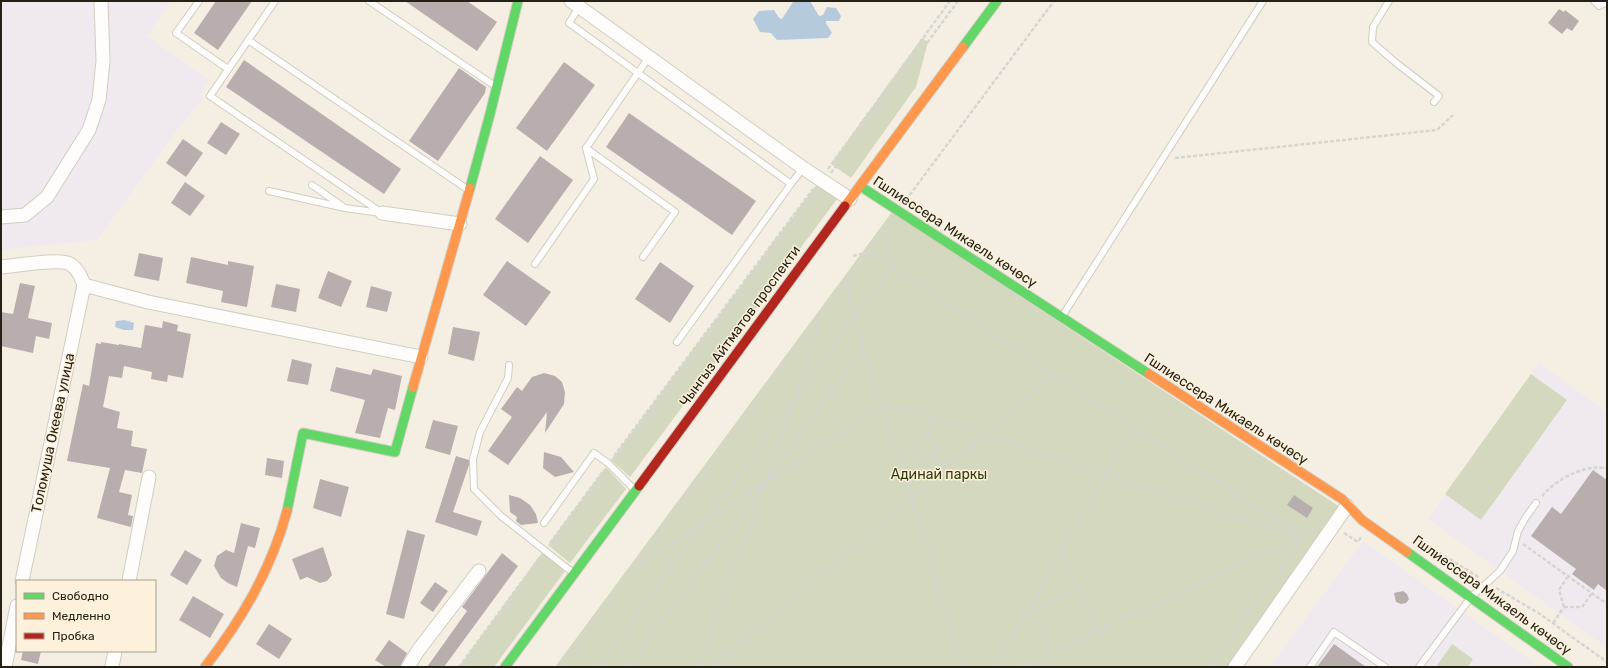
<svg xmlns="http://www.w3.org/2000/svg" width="1608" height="668" font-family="Rubik,sans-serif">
  <rect width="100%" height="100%" fill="#f5efe3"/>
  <path fill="#f0eaf0" d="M1 1H171L147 36 209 80 199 95 203 98 175 133 97 240 1 250Z
    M1539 363 1607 412V648L1428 519Z
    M1363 541 1540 667H1270Z"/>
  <path fill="#d4d8be" d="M922 38 928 42 916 87 851 178 831 164Z
    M817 184 837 199 630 477 611 460Z
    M892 212 1340 507 1230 667H555Z
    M1531 374 1567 400 1481 520 1445 494Z
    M606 467 626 489 570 563 548 545Z
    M542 553 565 571 494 667H459Z
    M1452 644 1473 659 1468 667H1436Z"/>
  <path fill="#b5cbdd" d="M810 1 819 16 823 15 827 7 836 8 841 16 839 21H826V23L832 33 828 38 777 40 771 33 760 32 753 19 759 11 774 10 779 18 782 19 793 2Z
    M125 320 134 323 133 330H124L115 327 116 321Z"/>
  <path fill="#b8aeae" d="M216 1H252L218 50 194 33Z
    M405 1H467L497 22 477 51Z
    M1559 9 1564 12 1565 10 1579 21 1572 31 1567 28 1562 34 1548 23Z
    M244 60 401 169 384 194 226 87Z
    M564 62 595 85 547 151 516 128Z
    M459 68 486 87 485 93 438 161 409 141Z
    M629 113 756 201 732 235 606 147Z
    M221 122 240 134 226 155 207 143Z
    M183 139 203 153 186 177 166 163Z
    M540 156 573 180 528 243 495 219Z
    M185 182 205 196 190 216 171 203Z
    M139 253 163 258 159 281 134 276Z
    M191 257 228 265V261L254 266 247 307 221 302 223 291 186 283Z
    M507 261 551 292 526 326 483 295Z
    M660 262 694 286 670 323 635 299Z
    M328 271 352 281 341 307 318 298Z
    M20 283 35 286 28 318 52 323 49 339 36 336 33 353 1 346V312L13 314Z
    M276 284 300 289 296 312 271 307Z
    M371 286 392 292 387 312 366 307Z
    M163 321 178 325 177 331 191 334 183 378 168 375 167 382 151 379 152 372 124 366 122 378 109 376 103 407 120 412 117 428 133 431 131 446 147 449 142 473 125 470 119 492 132 495 128 515 133 516 131 527 97 518 110 468 67 461 83 384 89 386 96 343 101 344V342L119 345V344L141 348 145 325 162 328Z
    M453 327 480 332 474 361 448 354Z
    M292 359 312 364 308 385 287 381Z
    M336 367 371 375 373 369 402 376 395 410 388 408 380 438 355 433 365 400 330 391Z
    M544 373 555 376 562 382 565 392 564 404 545 433 547 412 508 465 488 451 512 417 501 409 517 387 522 391 532 377Z
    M433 420 458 426 450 455 425 448Z
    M544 452 561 457 574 472 555 477 543 468Z
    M456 456 469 460V465L453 512 482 521 477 536 435 522Z
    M267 458 284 461 282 478 265 475Z
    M1593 470 1607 480V591L1598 584 1594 590 1572 574 1576 569 1531 536 1552 507 1561 514Z
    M320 479 349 487 341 517 313 508Z
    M509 495 520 498 530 505 536 514 538 523 521 525 516 521 517 517 510 512Z
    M1294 495 1313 508 1307 518 1287 505Z
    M241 523 260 528 255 548 248 546 237 587 228 583 221 578 214 566 217 556 226 550 234 553Z
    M407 530 425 535 404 619 386 614Z
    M323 547 332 575 327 581 320 583 307 577 300 580 292 559Z
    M185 550 202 560 187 585 170 575Z
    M502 553 518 566 444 667H427L467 611 462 607Z
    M435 582 448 591 433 612 420 603Z
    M1403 591 1407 594 1409 599 1406 603 1401 604 1396 602 1394 593Z
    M193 596 224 614 210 638 179 620Z
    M269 624 292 639 279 659 256 644Z
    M389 640 407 653 400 667H386L375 660Z
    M1334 644 1366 667H1317Z
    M23 651H41L38 664 21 660Z"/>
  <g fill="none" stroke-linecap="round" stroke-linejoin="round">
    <defs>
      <path id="lane" d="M199 1 176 33 228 69
        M275 1 210 96 382 213
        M369 1 495 86
        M1389 1 1373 27 1372 42 1395 62 1439 96 1434 102
        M1594 1 1599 6 1607 2
        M579 7 569 23 791 184 803 168
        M248 40 467 189
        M586 148 675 212 643 257
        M312 185 342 206
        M269 191 345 208 381 213
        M535 264 594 179 586 148 649 57
        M1063 315 1263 1
        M677 342 791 184
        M509 365 508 378 480 432 473 459 474 489 501 516 572 572
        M544 523 594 453 608 463 633 488
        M1310 667 1334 632 1385 667
        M1419 667 1471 597 1500 571 1513 551 1518 531 1526 517 1536 503"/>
      <path id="street" d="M571 1 803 168 850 199
        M382 213 460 224
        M1 217 25 215 47 197 89 130 99 100 103 61 101 1
        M1 267C15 266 59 258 70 264 78 269 81 277 84 285
        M84 285 148 302 421 357
        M22 581 84 285
        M129 581 149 477
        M5 667 17 606
        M112 667 115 651
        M408 667 417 652 479 571
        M1235 667 1347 506"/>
      <path id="fast" d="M963 47 997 1
        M860 186 1149 374
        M470 188 490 114 518 1
        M287 511 303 433 395 452 413 387
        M1407 552 1568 667
        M505 667 639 486"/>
      <path id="slow" d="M845 206 963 47
        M1149 374 1342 499 1362 520 1407 552
        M413 387 470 188
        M205 667C242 619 271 570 287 511"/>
      <path id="jam" d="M639 486 845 206"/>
    </defs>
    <use href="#lane" stroke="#d2ccc2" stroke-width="8"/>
    <use href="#street" stroke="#d2ccc2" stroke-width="15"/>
    <use href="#fast" stroke="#d2ccc2" stroke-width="11"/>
    <use href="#slow" stroke="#d2ccc2" stroke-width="11"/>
    <use href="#jam" stroke="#d2ccc2" stroke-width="11"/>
    <path stroke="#d6d5d0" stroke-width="2.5" stroke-dasharray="4 2" stroke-linecap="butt" d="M1175 158 1437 130 1453 115
      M828 169 950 1
      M831 173 958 1
      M906 200 1054 1
      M853 256 869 252 1053 375 1299 535
      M846 282 864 347 964 667
      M794 399 820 320
      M913 447a12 12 0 1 1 24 0a12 12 0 1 1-24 0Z
      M929 435 933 418
      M899 455 914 451
      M614 456 813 189
      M934 456 945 470
      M618 460 817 191
      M768 479 864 347
      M766 482 792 405
      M1542 496C1554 482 1573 471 1591 468 1596 467 1602 468 1607 468
      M708 519 763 484
      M1344 533 1358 542 1361 537
      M1419 540 1480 578
      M550 543 604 470
      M1523 544 1607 604
      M553 547 608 474
      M1061 552 1098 631
      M637 567 704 522
      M1496 588 1540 614 1607 662
      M1564 607H1582L1592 593
      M1564 607 1559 590 1568 576
      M1028 609 1031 612 1052 653
      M1031 612 1078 589
      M1553 623 1564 607
      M459 667 540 557
      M466 667 543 561
      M561 667 890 222
      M598 667 891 268 886 228
      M628 667 765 483 883 406 898 408 986 434 1303 538 1231 568 1021 667
      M700 667 764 487
      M712 667 912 498 1053 375
      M995 667 1097 489 1135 429
      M1210 667 1303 538 1309 530 1315 528"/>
    <use href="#lane" stroke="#fefdfb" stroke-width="6"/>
    <use href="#street" stroke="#fefdfb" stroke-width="13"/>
    <use href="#fast" stroke="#63d668" stroke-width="9"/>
    <use href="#slow" stroke="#ff974d" stroke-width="9"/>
    <use href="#jam" stroke="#b3261e" stroke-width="9"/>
  </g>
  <g text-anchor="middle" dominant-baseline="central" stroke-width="3" stroke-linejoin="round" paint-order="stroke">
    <g font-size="14" fill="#262117" stroke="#fdf1db">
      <text transform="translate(955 232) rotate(33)">Гшлиессера Микаель көчөсү</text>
      <text transform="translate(740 326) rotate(-54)">Чынгыз Айтматов проспекти</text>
      <text transform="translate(1226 409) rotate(33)">Гшлиессера Микаель көчөсү</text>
      <text transform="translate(53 433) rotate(-78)">Толомуша Океева улица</text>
      <text transform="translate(1492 595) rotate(36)">Гшлиессера Микаель көчөсү</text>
    </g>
    <g font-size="14" fill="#303c0c" stroke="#fdf1db">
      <text x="939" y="474">Адинай паркы</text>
    </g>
  </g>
  <rect width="1608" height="668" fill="none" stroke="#262117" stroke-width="4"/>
  <rect x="16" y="580" width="140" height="72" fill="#fdf1db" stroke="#a79e8d"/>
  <rect x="24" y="593" width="20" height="6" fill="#63d668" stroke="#a79e8d"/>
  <text x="52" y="600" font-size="12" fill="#262117">Свободно</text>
  <rect x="24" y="613" width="20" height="6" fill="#ff974d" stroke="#a79e8d"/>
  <text x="52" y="620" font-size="12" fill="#262117">Медленно</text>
  <rect x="24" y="633" width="20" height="6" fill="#b3261e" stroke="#a79e8d"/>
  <text x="52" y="640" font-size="12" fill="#262117">Пробка</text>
</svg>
